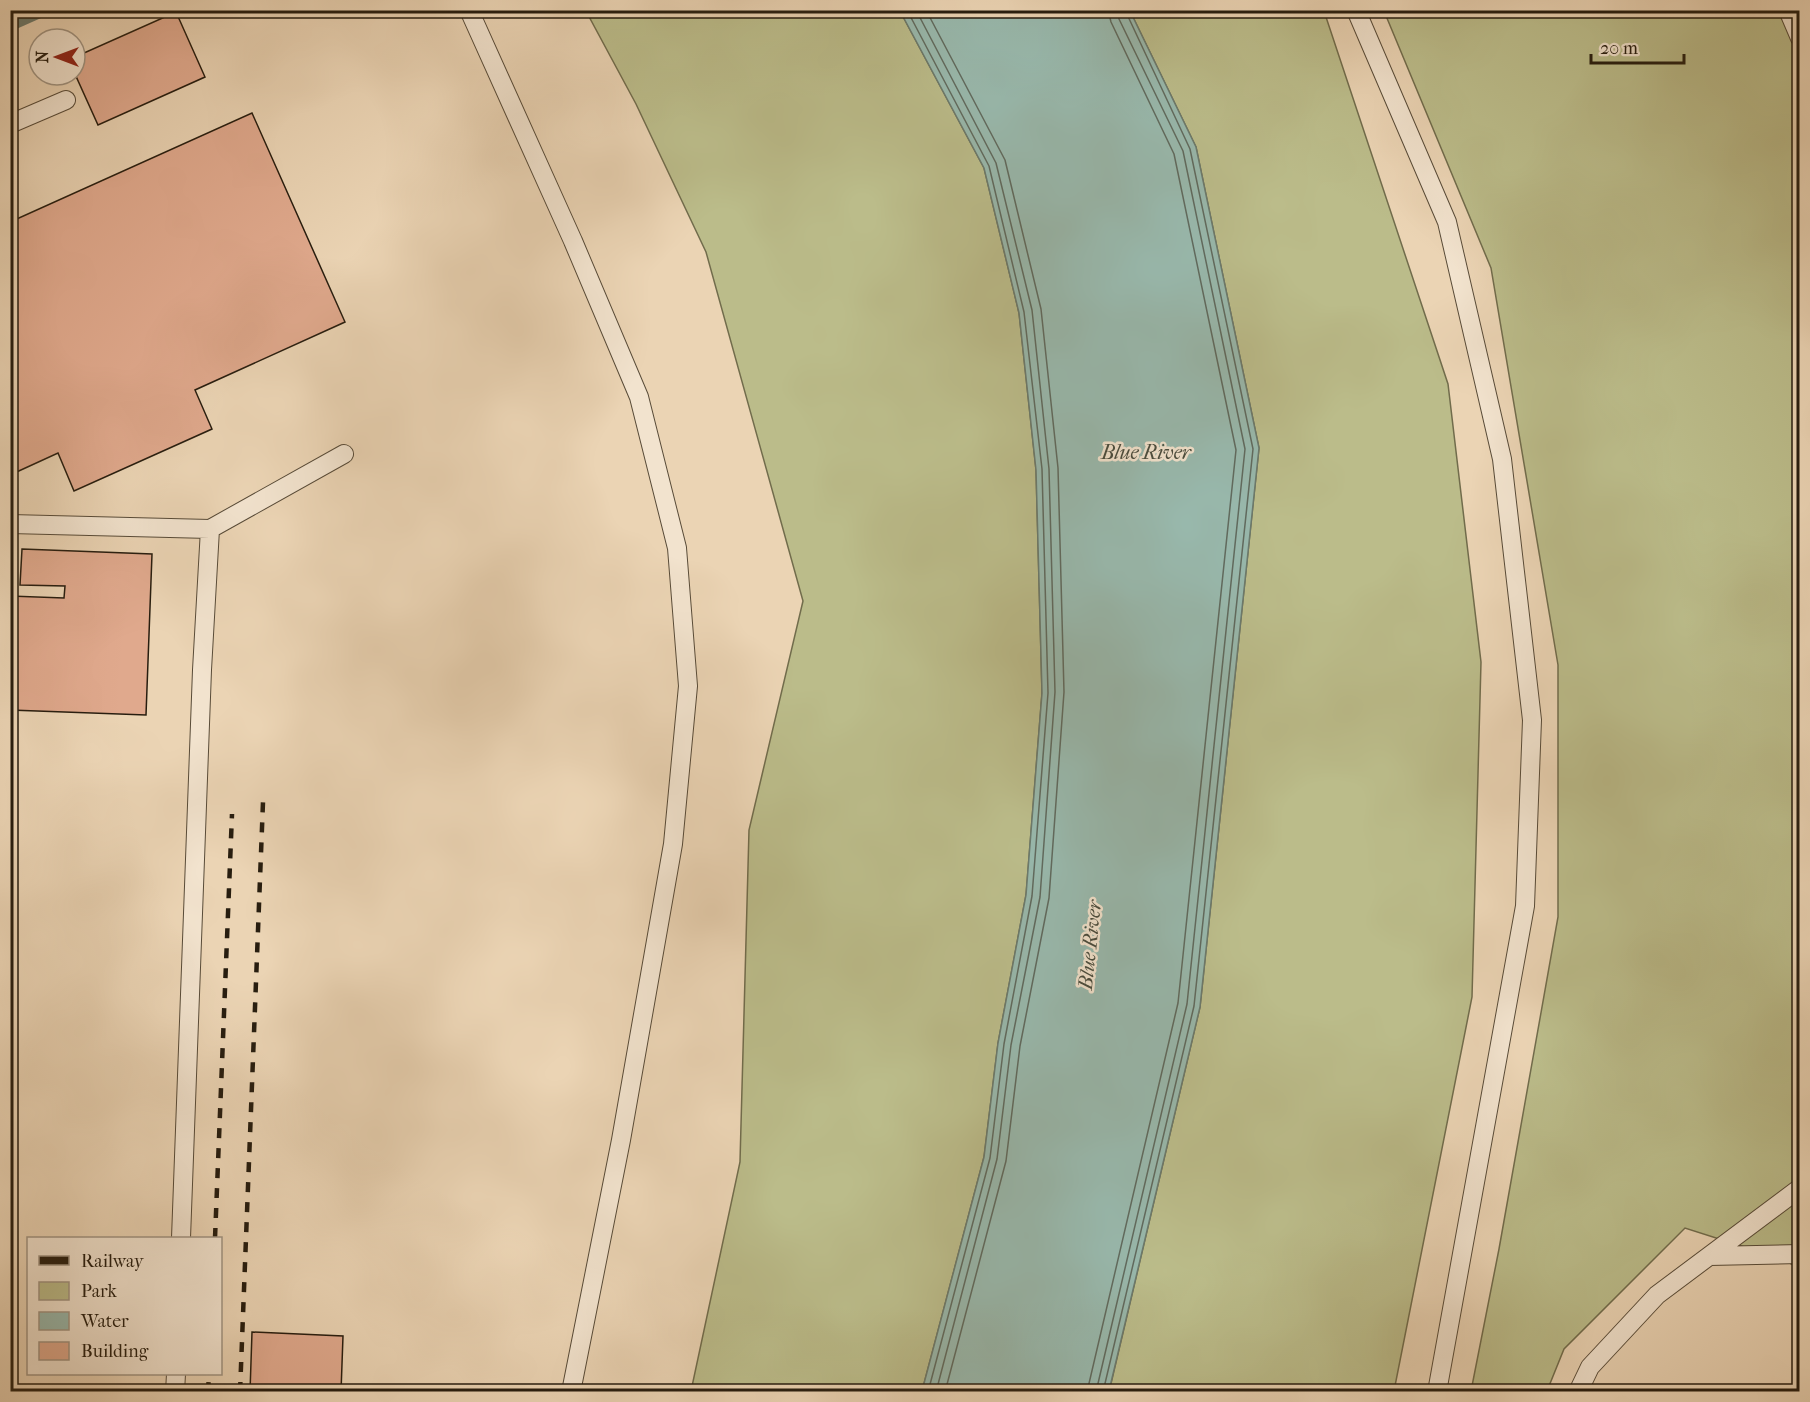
<svg xmlns="http://www.w3.org/2000/svg" width="1810" height="1402" font-family="'IM FELL French Canon',serif">
  <rect width="100%" height="100%" fill="#ebd4b4"/>
  <filter id="stains"><feTurbulence type="fractalNoise" baseFrequency=".00333" numOctaves="4"/><feColorMatrix values="0 0 0 0 .2 0 0 0 0 .09 0 0 0 0 .02 0 0 0 .5 -.17"/></filter>
  <radialGradient id="worn" r=".72"><stop offset=".6" stop-color="#630" stop-opacity="0"/><stop offset="1" stop-color="#630" stop-opacity=".3"/></radialGradient>
  <path fill="#bbbc8a" stroke="#716c4c" stroke-width="1.5" d="M586 11H900L984 168 1019 313 1036 470 1042 693 1026 895 998 1043 984 1157 922 1391H691L740 1162 749 830 803 601 706 252 636 104Z
    M1130 11H1324L1448 384 1481 662 1472 997 1394 1391 1109 1392 1200 1007 1259 448 1196 147Z
    M1384 11H1799V1269L1785 1260 1685 1228 1564 1349 1547 1391H1471L1499 1249 1558 917V665L1491 268Z"/>
  <path fill="#98b8ac" stroke="#6b7a6d" stroke-width="1.5" d="M900 11H1130L1196 147 1259 448 1200 1007 1109 1391H922L984 1157 998 1043 1026 895 1042 693 1036 470 1019 313 984 168Z"/>
  <g fill="none" stroke-linecap="round" stroke-linejoin="round">
    <path stroke="#606a5e" stroke-width="1.5" d="M907 10 989 166 1024 312 1042 469 1048 693 1032 896 1004 1044 990 1158 928 1392
      M916 10 996 163 1032 310 1049 469 1055 692 1040 897 1011 1045 997 1159 936 1392
      M926 10 1005 160 1041 309 1058 468 1064 692 1049 898 1020 1046 1006 1161 945 1392
      M1087 1392 1178 1003 1236 450 1174 154 1111 22 1108 10
      M1096 1392 1187 1004 1245 449 1183 151 1119 19 1118 10
      M1103 1392 1194 1006 1253 449 1190 149 1125 10"/>
    <path stroke="#6b7a6d" stroke-width="9" d="M10 27 46 11"/>
  </g>
  <path fill="#e0a98d" stroke="#271d0f" stroke-width="1.5" d="M176 12 205 77 98 125 75 74V57Z
    M252 113 345 322 195 390 212 429 74 491 58 453 10 475V222Z
    M22 549 152 554 146 715 10 710V596L64 598 65 586 20 585Z
    M252 1332 343 1336 341 1392H250Z"/>
  <g fill="none" stroke-linecap="round" stroke-linejoin="round">
    <defs>
      <path id="lane" d="M469 10 573 241 639 397 677 548 688 686 673 844 621 1140 571 1392
        M1356 10 1447 222 1502 459 1532 720 1525 906 1437 1392
        M1788 10 1800 38
        M10 124 66 100
        M10 524 210 529 344 454
        M181 1238 202 670 210 529
        M1709 1256 1800 1254
        M175 1392 176 1374
        M1578 1392 1590 1367 1657 1295 1800 1188"/>
    </defs>
    <use href="#lane" stroke="#584b38" stroke-width="20"/>
    <use href="#lane" stroke="#f2e3ce" stroke-width="18"/>
    <path stroke="#271d0f" stroke-width="4.5" stroke-dasharray="10 10" stroke-linecap="butt" d="M215 1238 232 814
      M208 1392 209 1374
      M240 1392 263 802"/>
  </g>
  <g text-anchor="middle" dominant-baseline="central" stroke-width="5" stroke-linejoin="round" paint-order="stroke">
    <g font-size="20" font-style="italic" fill="#494c3e" stroke="#f2e3ce">
      <text x="1146" y="452">Blue River</text>
      <text transform="translate(1090 945) rotate(-84)">Blue River</text>
    </g>
  </g>
  <rect width="1810" height="1402" fill="none" stroke="#ebd4b4" stroke-width="36"/>
  <rect x="12" y="12" width="1786" height="1378" fill="none" stroke="#271d0f" stroke-width="3"/>
  <rect x="18" y="18" width="1774" height="1366" fill="none" stroke="#271d0f" stroke-width="1.5"/>
  <rect x="27" y="1237" width="195" height="138" fill="#f2e3ce" stroke="#a19482" stroke-width="1.5"/>
  <rect x="39" y="1256" width="30" height="9" fill="#271d0f" stroke="#a19482" stroke-width="1.5"/>
  <text x="81" y="1267" font-size="18" fill="#271d0f">Railway</text>
  <rect x="39" y="1282" width="30" height="18" fill="#bbbc8a" stroke="#a19482" stroke-width="1.5"/>
  <text x="81" y="1297" font-size="18" fill="#271d0f">Park</text>
  <rect x="39" y="1312" width="30" height="18" fill="#98b8ac" stroke="#a19482" stroke-width="1.5"/>
  <text x="81" y="1327" font-size="18" fill="#271d0f">Water</text>
  <rect x="39" y="1342" width="30" height="18" fill="#e0a98d" stroke="#a19482" stroke-width="1.5"/>
  <text x="81" y="1357" font-size="18" fill="#271d0f">Building</text>
  <g transform="translate(57 57) rotate(270)"><circle r="28" fill="#f2e3ce" stroke="#a19482" stroke-width="1.5"/>
  <path d="M0-4.5L10 22L0 15L-10 22Z" fill="#8f2418"/>
  <text y="-9" font-size="16" font-weight="bold" text-anchor="middle" fill="#271d0f">N</text>
  </g>
  <path d="M1591 54v9h93v-9" fill="none" stroke="#271d0f" stroke-width="3"/>
  <text x="1600" y="54" font-size="18" fill="#271d0f" stroke="#f2e3ce" stroke-width="4.5" paint-order="stroke">20 m</text>
  <rect width="100%" height="100%" filter="url(#stains)"/>
  <rect width="100%" height="100%" fill="url(#worn)"/>
</svg>
